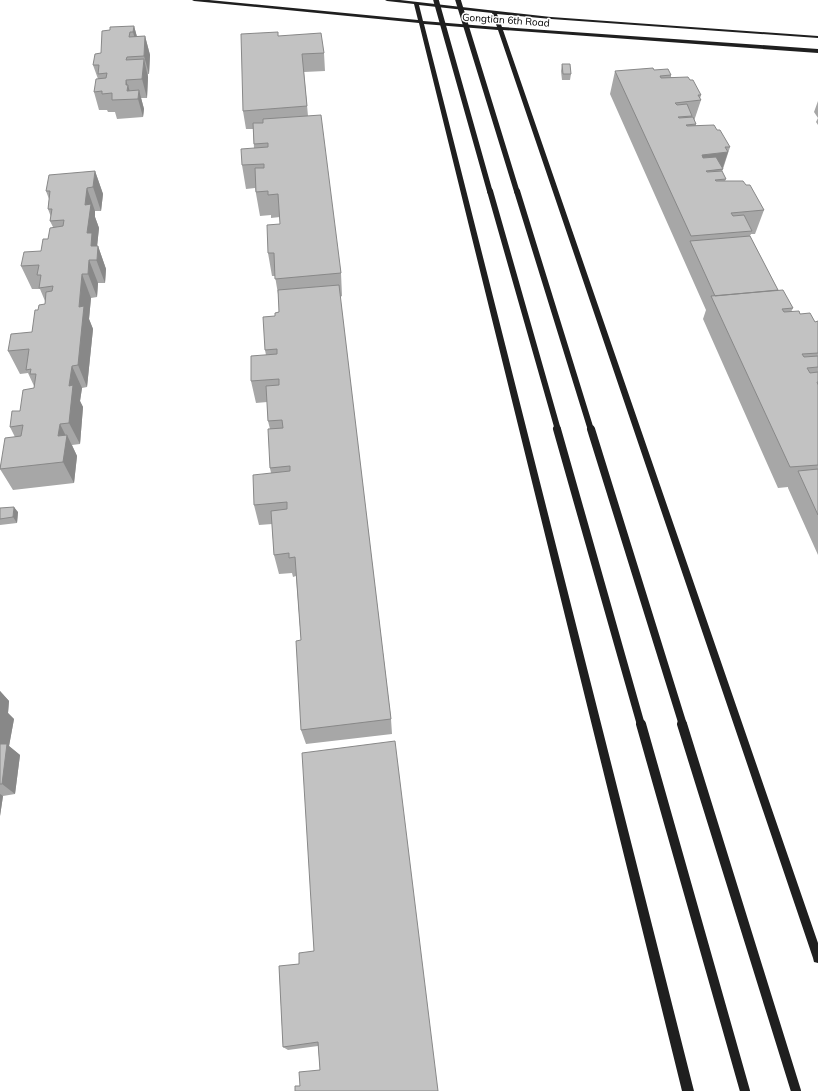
<svg xmlns="http://www.w3.org/2000/svg" width="818" height="1091" font-family="Mulish,sans-serif">
  <rect width="100%" height="100%" fill="#fff"/>
  <g fill="none" stroke-linecap="round" stroke-linejoin="round">
    <path fill="#1f1f1f" fill-rule="evenodd" d="M192 0H209L418 20 414 4 387 1 385 0H400L551 17 818 36V38L551 19 497 14 502 27 818 49V53L503 30 818 943V963L814 962 813 958 498 30 424 24 694 1091H682L419 23 194 1ZM419 5 492 13 497 27 423 21Z"/>
    <path stroke="#1f1f1f" stroke-width="5.5" d="M436 0 490 192
      M458 0 517 192"/>
    <path stroke="#1f1f1f" stroke-width="6" d="M490 191 558 430
      M517 191 591 430"/>
    <path stroke="#1f1f1f" stroke-width="8" d="M557 429 641 725
      M591 429 683 725"/>
    <path stroke="#1f1f1f" stroke-width="10" d="M641 724 745 1091
      M682 724 796 1091"/>
  </g>
  <path fill="#a7a7a7" d="M134 26 137 37 145 36 150 55 149 74H148V77L147 98H141L144 109 143 117 117 119 115 112H108L107 110H99L94 92 98 79 93 65 101 53 110 30Z
    M278 36 324 53 325 71 304 72 308 116 341 273 342 296 340 297 391 719 392 734 306 744 301 730V640L296 576 293 577 292 573 279 574 274 555 272 524 259 525 254 505 271 473 270 468V429L268 421 267 402 256 403 251 381 266 355 265 350 275 316 279 312V300L275 276H272L268 253 280 224V217L271 218V215L260 216 255 188 246 189 242 165 254 148 253 129H246L243 111Z
    M562 64 571 74 570 80H562L561 71Z
    M654 70 671 75V77L690 80 701 95 700 99 701 100 694 121 696 124V126L717 130 730 147 723 169 722 172 726 179 725 181 746 185 764 210 755 234H751L750 236 778 290 793 308 791 312 800 314 815 322 818 321V555L788 488V487L778 488 703 319 706 310 610 94 615 71Z
    M818 101V125L816 122 818 118 814 112Z
    M95 171 103 194 101 211H95V217L99 228 97 246H98L106 269 105 283H98L97 297 91 298 89 319 93 329 87 387 82 388 80 401 83 407 80 444 72 445 77 456 74 483 13 490 0 469V466L15 437 10 427 34 388V386L28 373 20 374 8 351 32 332 38 310 45 304V301L40 289H32L21 266 41 251 48 239 53 227 50 221 51 217 48 209 49 199 46 191Z
    M0 508 18 512 17 523 0 525Z
    M0 691 9 701 8 713 14 719 9 746 20 755 15 794 3 796 0 816Z
    M279 966 438 1091 300 1086 320 1070 318 1046 288 1050 283 1047Z"/>
  <path fill="#888" d="M134 26 139 44 138 50 133 32Z
    M145 36 150 55 149 74 144 56Z
    M144 59 148 77 147 98 142 79Z
    M126 80 128 87V85L132 99H130L126 85Z
    M139 90 144 109 143 117 138 99Z
    M728 152 722 170 706 171 702 155Z
    M95 171 103 194 101 211 93 187Z
    M87 188 95 211V217L99 228 97 247 98 246 106 269 105 283 91 246 87 233 85 205Z
    M89 260 98 283 97 297 88 274Z
    M82 274 91 298 89 319 93 329 87 387 78 365 79 307Z
    M72 366 82 388 80 401 83 407 80 444 69 423V386Z
    M60 424 66 436 67 435 77 456 74 483 63 462 58 436Z
    M14 507 18 512 17 523 13 517Z
    M0 691 9 701 8 713 14 719 9 746 20 755 15 794 2 784 0 749Z
    M0 794 3 796 0 816Z"/>
  <path fill="#c2c2c2" stroke="#888" d="M134 26 133 32H130L129 37 145 36 144 56 127 57 126 60 144 59 142 79 126 80V85H128L127 91 139 90 138 99 112 100V93L102 94V91L94 92 96 79 106 78 107 73 98 74 99 65H93L95 54 101 53 102 31 110 30V27Z
    M278 32V36L321 33 324 53 302 54 307 106 243 111 241 34Z
    M562 64H570L571 74H563Z
    M653 68 654 70 668 69 671 75 660 76 661 78 688 77 690 80H693L701 95H698L701 100 675 103 677 105 687 104 692 116 678 117 679 118 693 117 696 124 686 125 687 126 714 125 717 130H720L730 147H725L728 152 702 155 703 158 716 157 723 169 706 171 707 172 722 171 726 179 715 180 716 181H743L746 185H750L764 210 731 213 733 216 744 215 752 231 691 236 615 71Z
    M321 115 341 273 275 279 274 253H268L267 225 280 224 278 194 268 195V191L256 192 255 168H264V164L242 165 241 149 268 147V143L254 144 253 123H263V119Z
    M95 171 93 187 87 188 85 205 91 204 87 233H92L91 246H98L97 260H89L88 274H82L79 307 84 306 78 365 72 366 69 386 73 385 69 423 60 424 58 436 67 435 63 462 0 469 5 438 21 436 23 425 10 427 12 411H20L23 390 34 388 36 374H30L31 369 26 370 29 349 8 351 11 334 32 332 35 310H38L39 305 45 304 46 292 52 291 53 286 39 288 41 275H37L39 265 21 266 24 252 41 251 43 239H48L50 228 63 226 64 220 50 221 52 209H48L50 191H46L49 175Z
    M750 236 778 290 715 296 690 241Z
    M339 285 391 719 301 730 296 641 301 640 295 557 289 558V553L274 555 271 511 287 509V502L254 505 253 475 290 471V466L270 468 268 429 283 428 282 420 268 421 266 386 279 385V379L251 381V356L277 354V349L265 350 263 317 275 316V313L279 312 278 290Z
    M783 290 793 308 782 309 784 312 799 311 800 314 810 313 815 322 818 321V353L802 354 804 357 818 356V367L807 368 810 373 818 372V382H817L818 385V465L790 467 711 296Z
    M818 469V515L798 471Z
    M14 507 13 517 0 519V508Z
    M395 741 438 1091H295V1086H300L299 1072 320 1070 318 1042 283 1047 279 966 299 964V953L314 951 302 753Z
    M0 744H7L2 784H0Z"/>
  <g text-anchor="middle" dominant-baseline="central" stroke-width="3" stroke-linejoin="round" paint-order="stroke">
    <g font-size="10" fill="#000" stroke="#fff">
      <text transform="translate(506 20) rotate(4)">Gongtian 6th Road</text>
    </g>
  </g>
</svg>
